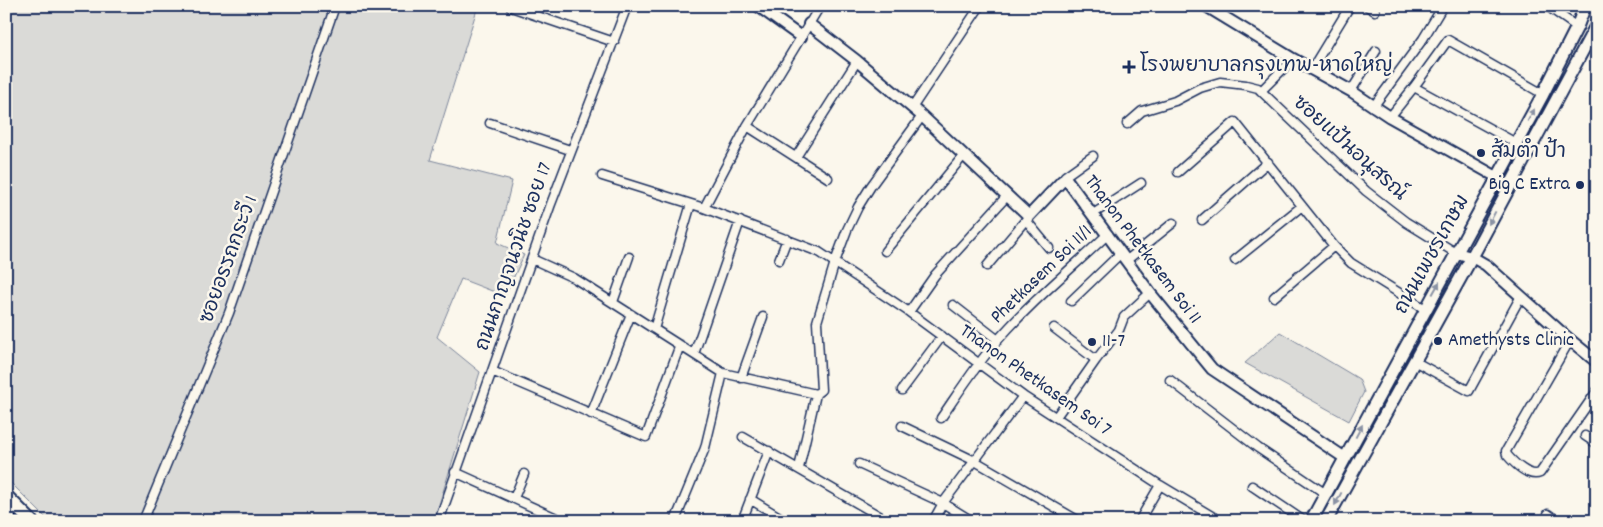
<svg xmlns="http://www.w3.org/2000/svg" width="1603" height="527" font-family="Dekko,'Playpen Sans Thai',sans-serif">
  <rect width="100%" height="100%" fill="#fbf7ec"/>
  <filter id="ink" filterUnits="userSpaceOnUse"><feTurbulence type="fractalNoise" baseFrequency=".02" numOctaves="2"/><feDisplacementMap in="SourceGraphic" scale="10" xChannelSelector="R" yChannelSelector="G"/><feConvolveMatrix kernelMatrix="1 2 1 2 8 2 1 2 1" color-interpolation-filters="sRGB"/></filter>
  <g filter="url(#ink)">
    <path fill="#dadad7" stroke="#7a849a" d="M6 6H478L430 160 512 181 497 243 524 255 505 296 461 279 437 337 480 372 434 521H49L6 478Z
      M1280 332 1359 379 1364 392 1349 421 1245 363Z"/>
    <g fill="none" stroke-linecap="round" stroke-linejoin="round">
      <defs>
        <path id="minor" d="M1367 6 1375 11
          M1547 6 1577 27
          M511 7 614 42
          M1293 59 1261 91 1366 191 1406 222 1456 253
          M1311 70 1350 6
          M1414 87 1516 143
          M1351 91 1376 51
          M1373 107 1423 39 1443 6
          M912 108 980 6
          M1390 117 1414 87 1448 40 1543 94
          M490 123 570 150
          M1127 124 1142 111 1175 101 1200 88 1220 82 1246 85 1258 88 1261 91
          M747 126 828 178
          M796 157 857 61
          M1178 172 1235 122 1334 246 1351 263 1425 309
          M602 176 704 208 819 252 909 312 1023 396 1160 485 1220 521
          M1065 176 1093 156
          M704 208 747 126 820 6
          M1093 214 1141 183
          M1026 220 1049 248
          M1202 220 1268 162
          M885 251 964 155
          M532 259 574 278 723 373 816 394
          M779 260 787 239
          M1127 260 1173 223
          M1235 260 1302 206
          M987 266 1029 216
          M1274 297 1334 246
          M1071 301 1121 253
          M613 302 629 257
          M953 305 998 340
          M909 312 935 275 1007 196
          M1054 328 1096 360
          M654 329 691 204
          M1570 340 1506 451 1507 455C1514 463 1529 478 1540 473L1597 391
          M694 354 740 221
          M1414 361 1469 391 1521 296
          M492 371 646 437 680 345
          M741 378 763 317
          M1170 380 1258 448 1326 494
          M902 390 942 336
          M591 414 631 314
          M1056 417 1096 360 1119 330 1124 317 1150 293
          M941 418C959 392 976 365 997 341 1031 302 1071 269 1108 234
          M902 426 975 461 1079 521
          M1585 436 1597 444
          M743 437 888 521
          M859 464 943 503 972 521
          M799 468 816 394 821 390 817 322 835 262 847 230 858 207 871 186 922 116
          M455 472 563 521
          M1252 486 1304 521
          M514 498 524 474
          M750 499 786 521
          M1548 514 1558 521
          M143 521 229 313 334 9 331 6
          M439 521 551 204 627 6
          M675 521 705 448 723 373
          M742 521 769 451
          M933 521 943 503 1023 396
          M1139 521 1160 485"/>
        <path id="tertiary" d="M758 6 801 37
          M1206 6 1293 59 1351 91 1390 117 1497 177
          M809 24 857 61 922 116 1029 216 1062 181 1065 179 1067 180 1150 293 1212 369 1345 458
          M1456 253 1472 257 1486 265 1570 340 1597 362"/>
        <path id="secondary" d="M1311 521 1543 94 1577 27 1585 6
          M1326 521 1472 257 1597 24"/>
        <path id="primary" d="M6 496 31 521
          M6 517 10 521"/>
      </defs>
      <use href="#minor" stroke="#1b2f5e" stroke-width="11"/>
      <use href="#tertiary" stroke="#1b2f5e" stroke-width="14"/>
      <use href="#secondary" stroke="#1b2f5e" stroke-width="15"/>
      <use href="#primary" stroke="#1b2f5e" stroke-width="16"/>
      <use href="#minor" stroke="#fbf7ec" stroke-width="8"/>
      <use href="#tertiary" stroke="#fbf7ec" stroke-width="10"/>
      <use href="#secondary" stroke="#fbf7ec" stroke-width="11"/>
      <use href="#primary" stroke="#fbf7ec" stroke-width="12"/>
    </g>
    <defs><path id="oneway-solid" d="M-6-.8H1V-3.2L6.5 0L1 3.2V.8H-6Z" transform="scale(1.25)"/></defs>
    <g fill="#8b93a5">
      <use href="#oneway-solid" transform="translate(1531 115) rotate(-62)"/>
      <use href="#oneway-solid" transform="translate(1492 218) rotate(118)"/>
      <use href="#oneway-solid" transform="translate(1436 288) rotate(-61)"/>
      <use href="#oneway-solid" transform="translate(1359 431) rotate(-62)"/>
      <use href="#oneway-solid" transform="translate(1338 499) rotate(118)"/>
    </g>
  </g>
  <g fill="#1b2f5e" stroke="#fbf7ec" stroke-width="2">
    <path d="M1126.5 59.5h5v5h5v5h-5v5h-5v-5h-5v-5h5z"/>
    <circle cx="1481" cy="153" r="5"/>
    <circle cx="1580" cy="185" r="5"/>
    <circle cx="1438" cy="341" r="5"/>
    <circle cx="1092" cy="342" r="5"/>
  </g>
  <g text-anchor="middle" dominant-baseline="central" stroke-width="5" stroke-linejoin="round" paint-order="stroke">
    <g font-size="20" fill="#1b2f5e" stroke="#fbf7ec" text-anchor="start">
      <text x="1140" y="67">โรงพยาบาลกรุงเทพ-หาดใหญ่</text>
      <text x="1491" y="153">ส้มตำ ป้า</text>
      <text x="1570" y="185" text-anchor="end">Big C Extra</text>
      <text x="1448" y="341">Amethysts Clinic</text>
      <text x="1102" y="342">11-7</text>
    </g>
    <g font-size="20" fill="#1b2f5e" stroke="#fbf7ec">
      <text transform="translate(1349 149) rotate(42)">ซอยแป้นอนุสรณ์</text>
      <text transform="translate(1142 250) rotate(53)">Thanon Phetkasem Soi 11</text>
      <text transform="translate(1433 255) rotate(-61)">ถนนเพชรเกษม</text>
      <text transform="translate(515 257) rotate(-71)">ถนนกาญจนวนิช ซอย 17</text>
      <text transform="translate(230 260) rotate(-70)">ซอยอรรถกระวี 1</text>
      <text transform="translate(1042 275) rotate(-44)">Phetkasem Soi 11/1</text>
      <text transform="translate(1035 381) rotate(35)">Thanon Phetkasem Soi 7</text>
    </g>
  </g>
  <rect width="1603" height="527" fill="none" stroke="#fbf7ec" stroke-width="25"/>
  <rect x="12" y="12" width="1578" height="502" fill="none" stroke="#1b2f5e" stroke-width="2" filter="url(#ink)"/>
</svg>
